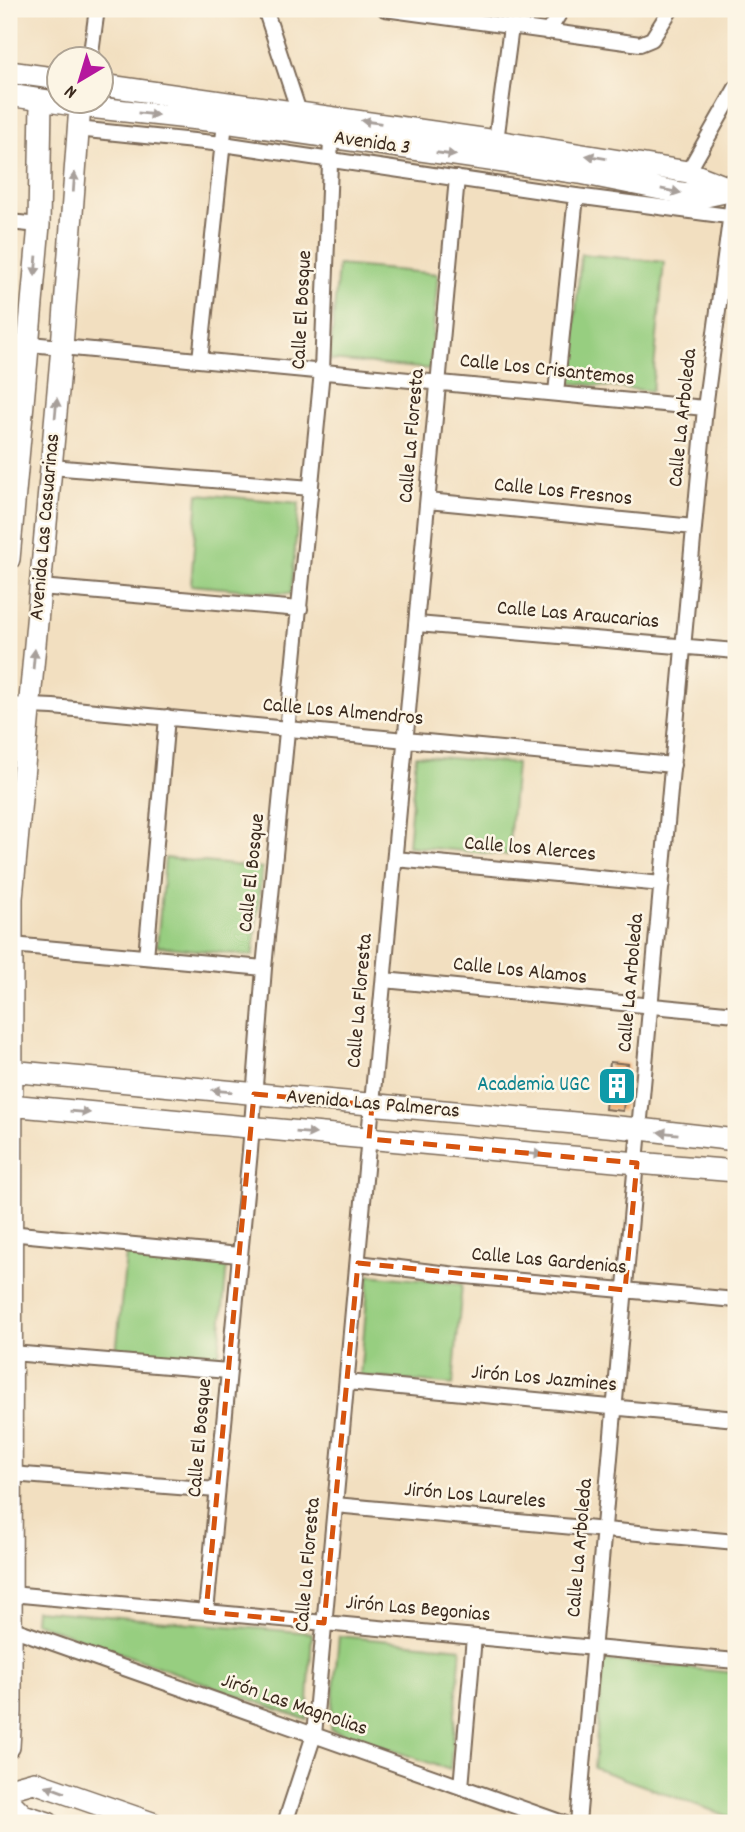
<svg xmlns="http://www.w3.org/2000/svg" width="745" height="1832" font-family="Dekko,sans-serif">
  <rect width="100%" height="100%" fill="#fcf5e5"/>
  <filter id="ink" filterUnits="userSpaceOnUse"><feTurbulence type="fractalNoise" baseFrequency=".0143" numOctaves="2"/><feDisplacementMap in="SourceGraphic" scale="14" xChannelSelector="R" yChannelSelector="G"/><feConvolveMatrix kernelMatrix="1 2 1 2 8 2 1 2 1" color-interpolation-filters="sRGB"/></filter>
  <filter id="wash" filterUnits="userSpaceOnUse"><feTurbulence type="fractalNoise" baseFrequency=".00686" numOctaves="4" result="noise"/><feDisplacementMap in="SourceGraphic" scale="28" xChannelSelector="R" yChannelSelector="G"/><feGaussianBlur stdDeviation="1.57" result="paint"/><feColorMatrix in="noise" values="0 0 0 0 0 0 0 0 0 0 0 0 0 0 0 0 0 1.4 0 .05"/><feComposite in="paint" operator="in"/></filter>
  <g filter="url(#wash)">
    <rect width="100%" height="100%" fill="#f2dfc0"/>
    <path fill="#97ce80" stroke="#697c4f" stroke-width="2" d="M581 254 664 262 652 391 569 383Z
      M338 265 438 274 430 369 330 360Z
      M198 494 299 503 291 594 191 585Z
      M416 755 516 764 508 855 408 846Z
      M165 858 262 868 253 956 157 946Z
      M126 1255 227 1264 218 1364 116 1354Z
      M369 1275 462 1284 453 1385 360 1376Z
      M35 1610 312 1633 307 1720 34 1622Z
      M339 1636 461 1648 450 1770 330 1729Z
      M603 1660 736 1673V1819L594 1768Z"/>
    <g id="blocks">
      <path fill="#efae71" d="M610 1062 628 1064 623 1111 605 1109Z"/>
    </g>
  </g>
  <g filter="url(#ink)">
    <use href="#blocks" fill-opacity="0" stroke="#7b6957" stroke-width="2"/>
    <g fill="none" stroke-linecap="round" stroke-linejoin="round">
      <defs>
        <path id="street" d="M265 9 299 112
          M385 9 640 44 652 39 671 9
          M548 32 562 9
          M90 60 97 9
          M77 129 223 144 576 196 736 217
          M496 141 511 27
          M688 172 736 88
          M9 222 39 225
          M9 342 705 408
          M200 360 225 122
          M556 393 576 196
          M51 467 311 488
          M428 501 694 527
          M40 587 300 609
          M417 624 736 651
          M9 705 53 707 673 765
          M395 859 662 884
          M12 945 264 968
          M146 957 167 717
          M384 980 736 1014
          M9 1233 239 1255
          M358 1263 465 1276 736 1300
          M12 1353 228 1371
          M347 1382 736 1419
          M11 1474 217 1490
          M335 1505 736 1542
          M11 1594 736 1661
          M206 1612 250 1151 264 968 322 371 331 138
          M11 1628 563 1823
          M461 1787 474 1637
          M285 1823 314 1735 457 178
          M578 1823 634 1184 705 408 734 190"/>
        <path id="secondary" d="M9 72 60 79
          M102 85 496 141 688 172 734 190
          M9 95 80 106 225 122 580 173 681 193 706 196 734 190
          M9 559 39 225 41 100
          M9 1071 640 1129 736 1140
          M9 1105 637 1163 736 1171
          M9 1747 11 1712 12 898 62 347 80 106
          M9 1789 34 1782 152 1823
          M9 1801 23 1815 48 1823"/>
      </defs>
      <use href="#street" stroke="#7b6957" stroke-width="18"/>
      <use href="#secondary" stroke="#7b6957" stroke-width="24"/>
      <use href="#street" stroke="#fff" stroke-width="14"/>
      <use href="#secondary" stroke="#fff" stroke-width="21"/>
    </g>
    <defs><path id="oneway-solid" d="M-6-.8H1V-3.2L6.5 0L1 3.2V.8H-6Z" transform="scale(1.75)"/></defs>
    <g fill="#a79f9a">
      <use href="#oneway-solid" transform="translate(148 114) rotate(6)"/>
      <use href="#oneway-solid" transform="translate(371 122) rotate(-172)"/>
      <use href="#oneway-solid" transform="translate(446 154) rotate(8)"/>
      <use href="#oneway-solid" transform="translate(596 157) rotate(-171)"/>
      <use href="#oneway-solid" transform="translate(74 182) rotate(-86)"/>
      <use href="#oneway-solid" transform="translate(671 191) rotate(11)"/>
      <use href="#oneway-solid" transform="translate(36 266) rotate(95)"/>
      <use href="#oneway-solid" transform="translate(56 408) rotate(-85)"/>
      <use href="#oneway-solid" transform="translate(34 659) rotate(-85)"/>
      <use href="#oneway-solid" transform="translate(222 1091) rotate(-175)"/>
      <use href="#oneway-solid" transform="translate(80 1112) rotate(5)"/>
      <use href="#oneway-solid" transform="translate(306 1133) rotate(5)"/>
      <use href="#oneway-solid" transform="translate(668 1133) rotate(-174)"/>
      <use href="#oneway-solid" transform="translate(533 1154) rotate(5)"/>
      <use href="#oneway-solid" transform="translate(55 1789) rotate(-160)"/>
    </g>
  </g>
  <path fill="none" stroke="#d7540e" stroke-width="5" stroke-dasharray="14 9" stroke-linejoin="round" d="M254 1094 372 1105 369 1139 637 1163 625 1290 358 1263 324 1623 206 1612Z"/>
  <defs>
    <symbol id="building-square" viewBox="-11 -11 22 22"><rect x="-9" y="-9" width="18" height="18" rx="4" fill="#0f9aa8" stroke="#fcf5e5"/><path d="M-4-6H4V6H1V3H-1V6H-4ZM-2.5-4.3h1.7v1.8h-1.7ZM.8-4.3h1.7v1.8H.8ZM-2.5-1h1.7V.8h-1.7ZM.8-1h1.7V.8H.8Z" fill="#fff"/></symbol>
  </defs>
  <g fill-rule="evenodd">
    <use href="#building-square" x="595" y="1064" width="44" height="44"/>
  </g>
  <g text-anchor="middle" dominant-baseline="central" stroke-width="5" stroke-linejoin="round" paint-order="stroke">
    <g font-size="21" fill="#3b2a1e" stroke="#fcf5e5">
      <text transform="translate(372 144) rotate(8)">Avenida 3</text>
      <text transform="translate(303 310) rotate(-87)">Calle El Bosque</text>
      <text transform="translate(547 371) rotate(6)">Calle Los Crisantemos</text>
      <text transform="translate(684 418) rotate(-84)">Calle La Arboleda</text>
      <text transform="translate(413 436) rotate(-85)">Calle La Floresta</text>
      <text transform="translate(563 493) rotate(6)">Calle Los Fresnos</text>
      <text transform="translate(46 527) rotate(-85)">Avenida Las Casuarinas</text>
      <text transform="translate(578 616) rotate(5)">Calle Las Araucarias</text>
      <text transform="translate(343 713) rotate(5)">Calle Los Almendros</text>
      <text transform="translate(530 850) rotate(5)">Calle los Alerces</text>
      <text transform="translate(253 873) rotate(-84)">Calle El Bosque</text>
      <text transform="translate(520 972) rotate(6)">Calle Los Alamos</text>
      <text transform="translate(632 983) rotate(-85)">Calle La Arboleda</text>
      <text transform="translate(361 1001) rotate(-85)">Calle La Floresta</text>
      <text transform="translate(373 1105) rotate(5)">Avenida Las Palmeras</text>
      <text transform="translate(549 1262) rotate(5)">Calle Las Gardenias</text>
      <text transform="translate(544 1380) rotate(5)">Jirón Los Jazmines</text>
      <text transform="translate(201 1438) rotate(-85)">Calle El Bosque</text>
      <text transform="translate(475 1497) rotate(5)">Jirón Los Laureles</text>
      <text transform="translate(581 1548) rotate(-85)">Calle La Arboleda</text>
      <text transform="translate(309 1565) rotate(-85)">Calle La Floresta</text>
      <text transform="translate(418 1610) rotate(5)">Jirón Las Begonias</text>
      <text transform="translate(294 1706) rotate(19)">Jirón Las Magnolias</text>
    </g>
    <g font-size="21" fill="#0d838f" stroke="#fcf5e5" text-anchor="end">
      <text x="590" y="1086">Academia UGC</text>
    </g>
  </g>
  <rect width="745" height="1832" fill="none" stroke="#fcf5e5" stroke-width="35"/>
  <g transform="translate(80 80) rotate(218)"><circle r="33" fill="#fcf5e5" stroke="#afa495" stroke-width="2"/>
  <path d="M0-5L12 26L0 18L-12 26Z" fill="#b5179e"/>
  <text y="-10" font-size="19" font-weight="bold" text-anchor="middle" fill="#3b2a1e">N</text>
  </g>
</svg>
